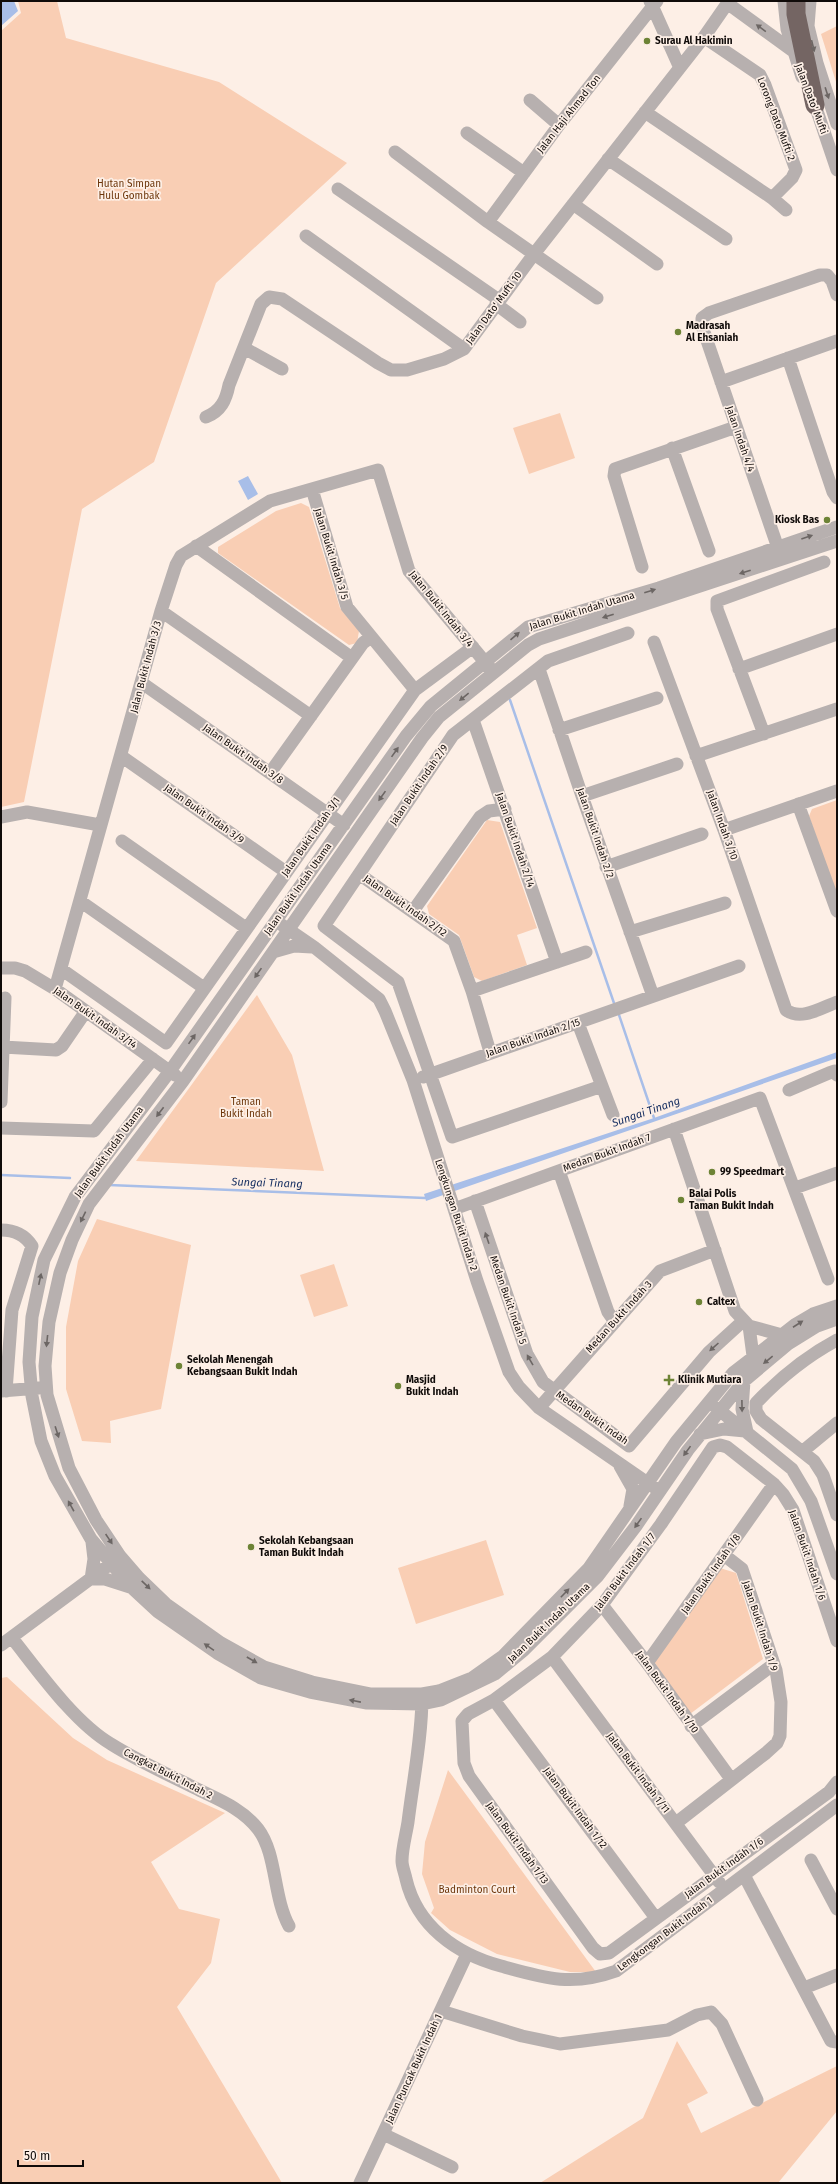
<svg xmlns="http://www.w3.org/2000/svg" width="838" height="2184" font-family="'Fira Sans',sans-serif">
  <rect width="100%" height="100%" fill="#fdefe6"/>
  <path fill="#f9ceb4" d="M18 1H57L66 38 219 82 347 163 216 283 154 462 82 509 24 802 1 807V31L21 13Z
    M837 26V85L821 34Z
    M560 413 575 458 529 474 513 428Z
    M301 503 309 507 340 608 359 631 357 643 349 645 218 553V547L276 511Z
    M837 800V897L809 816 812 809Z
    M487 820 500 822 537 928 517 935 527 965 482 981 474 977 459 935 429 914 427 906Z
    M257 995 292 1055 324 1171 136 1161Z
    M97 1219 191 1245 161 1409 110 1421 111 1443 82 1441 66 1389V1327L78 1261Z
    M334 1264 348 1306 314 1317 300 1275Z
    M486 1540 504 1595 416 1624 398 1568Z
    M720 1568 736 1573 763 1659 690 1714 653 1660Z
    M7 1677 73 1738 107 1760 225 1813 151 1862 179 1909 220 1919 211 1963 177 2007 282 2183H1V1678Z
    M448 1770 596 1972H570L497 1954 450 1930 431 1913 434 1908 422 1874 425 1842Z
    M677 2041 708 2093 687 2104 701 2133 837 2066V2111L778 2183H540L643 2118Z"/>
  <path fill="#a8bee8" d="M1 1H14L18 11 1 26Z
    M248 476 258 494 248 500 238 481Z
    M837 1052V1058L426 1201 424 1194 654 1118Z"/>
  <g fill="none" stroke-linecap="round" stroke-linejoin="round">
    <path stroke="#a8bee8" stroke-width="2.5" d="M510 700 615 1006
      M618 1012 654 1118
      M1 1175 70 1178
      M109 1185 425 1198"/>
    <path stroke="#b7b0af" stroke-width="13" d="M650 1 680 68
      M784 1 787 29 802 77
      M810 1 808 26 817 63 837 124
      M727 3 793 51
      M704 37 760 75 765 85 796 170 792 178 772 198
      M811 99 815 105 837 170
      M530 100 559 125
      M645 112 772 198 786 210
      M467 133 524 173
      M395 152 488 222 597 298
      M608 159 726 239
      M338 189 499 300
      M573 204 657 264
      M488 222 559 125 657 1
      M306 236 464 349
      M496 304 520 322
      M244 348 282 369
      M788 358 833 492 837 498
      M721 382 837 341
      M206 417C221 411 226 400 229 385L261 304 269 297 282 299 378 363 391 370H407L444 359 464 349 534 254 704 37 729 1
      M672 448 709 551
      M312 489 347 607 415 690
      M837 527 659 588 528 627 431 706 406 736 170 1071 75 1197 44 1260 32 1317 29 1362 32 1396 41 1441 55 1476 91 1539 131 1587 158 1612 217 1653 261 1678 310 1692 367 1703 422 1704 441 1700 495 1674 524 1650 597 1577 636 1526 688 1450 744 1381 788 1344 817 1326 837 1319
      M837 541 539 639 528 645 439 717 422 738 183 1081 89 1204 72 1240 60 1273 49 1322 45 1366 47 1395 69 1468 96 1520 120 1556 139 1578 166 1604 221 1643 264 1667 312 1682 371 1694H422L439 1691 472 1678 503 1656 589 1568 676 1442 733 1373 796 1324 813 1314 837 1306
      M196 546 352 658
      M780 554 702 326V318L709 313 820 275H827L832 281 837 295
      M642 567 614 476 615 469 736 427
      M161 611 311 716
      M654 642 724 830 786 1010C801 1021 821 1008 837 1002
      M539 669 582 796 653 996
      M739 669 837 634
      M142 683 344 825
      M473 720 557 962
      M559 730 657 698
      M764 734 717 609V601L824 562
      M121 756 286 872
      M696 756 837 709
      M270 773 363 643 371 637
      M582 796 677 764
      M798 804 837 911
      M1 817 27 812 100 825
      M724 830 837 791
      M122 841 246 928
      M606 867 702 834
      M359 874 454 941 472 991 490 1052
      M80 901 204 988
      M413 911 480 817 489 811 505 809
      M282 925 314 947 379 999 385 1011 413 1080 477 1281 509 1372 519 1387 539 1408 655 1488
      M630 932 725 903
      M273 952 294 946 312 947
      M1 968H15L25 971 55 989 175 1075
      M61 969 166 1043 415 690 473 647
      M55 989 161 611 176 565 181 556 270 501 378 470 409 571 490 668
      M472 991 586 952
      M578 1023 613 1115
      M3 1047 56 1050 62 1046 86 1011
      M423 1077 739 966
      M602 1086 452 1137 398 982 324 926 453 735 548 661 628 633
      M789 1090 829 1073 835 1071 837 1075
      M1 1102 5 998
      M1 1128 94 1131 153 1059
      M674 1129 735 1311 749 1326 782 1335
      M559 1171 608 1312 615 1322
      M795 1188 837 1173
      M475 1201 527 1354 543 1382 629 1446 709 1352 743 1321
      M454 1209 760 1098 828 1279
      M1 1230C14 1230 25 1235 32 1246L12 1310 6 1391
      M749 1326 753 1356
      M837 1340C807 1356 779 1379 756 1403V1411L761 1419 814 1461 823 1475 837 1515
      M744 1381 742 1409 747 1432
      M1 1391 39 1388
      M713 1405 792 1469 811 1501 837 1574
      M539 1408 660 1271 715 1250
      M700 1434 724 1429 745 1431
      M803 1451 837 1423
      M620 1466 633 1489 630 1506
      M91 1579H105L130 1587
      M91 1579 94 1559 92 1542
      M602 1605 647 1663 731 1779
      M12 1638C39 1672 74 1722 111 1744 138 1761 167 1774 195 1788 217 1799 242 1808 258 1829 277 1854 273 1897 289 1926
      M837 1641 793 1510 783 1494 774 1484 727 1447 720 1445 713 1447 661 1524 602 1605 552 1657 494 1700 468 1714 462 1721 464 1763 469 1776 593 1948 600 1954 609 1953 829 1792 837 1782
      M1 1645 117 1559
      M552 1657 719 1882
      M647 1663 774 1484
      M422 1696C422 1737 413 1781 408 1822 406 1835 402 1848 402 1861 402 1867 405 1873 406 1879 417 1926 456 1954 501 1966 544 1978 572 1987 616 1971L837 1805
      M494 1700 655 1917
      M691 1726 774 1664
      M676 1823 766 1753 777 1743 780 1736 781 1702 776 1670 742 1569 724 1555
      M811 1860 837 1909
      M744 1875 831 2041 837 2042
      M804 1988 837 1975
      M441 2011 522 2036 560 2044 668 2030 697 2015 711 2012 722 2024 757 2100
      M383 2134 452 2167
      M360 2183 467 1954"/>
    <path stroke="#746563" stroke-width="19" d="M796 1V14L815 105"/>
  </g>
  <defs><path id="oneway-solid" d="M-6-.8H1V-3.2L6.5 0L1 3.2V.8H-6Z"/></defs>
  <g fill="#6c6664">
    <use href="#oneway-solid" transform="translate(761 28) rotate(-144)"/>
    <use href="#oneway-solid" transform="translate(813 46) rotate(76)"/>
    <use href="#oneway-solid" transform="translate(827 93) rotate(72)"/>
    <use href="#oneway-solid" transform="translate(807 537) rotate(-19)"/>
    <use href="#oneway-solid" transform="translate(745 572) rotate(162)"/>
    <use href="#oneway-solid" transform="translate(650 591) rotate(-17)"/>
    <use href="#oneway-solid" transform="translate(608 616) rotate(162)"/>
    <use href="#oneway-solid" transform="translate(515 636) rotate(-41)"/>
    <use href="#oneway-solid" transform="translate(464 697) rotate(141)"/>
    <use href="#oneway-solid" transform="translate(395 752) rotate(-55)"/>
    <use href="#oneway-solid" transform="translate(382 796) rotate(125)"/>
    <use href="#oneway-solid" transform="translate(258 973) rotate(125)"/>
    <use href="#oneway-solid" transform="translate(192 1039) rotate(-55)"/>
    <use href="#oneway-solid" transform="translate(160 1112) rotate(127)"/>
    <use href="#oneway-solid" transform="translate(83 1217) rotate(116)"/>
    <use href="#oneway-solid" transform="translate(487 1238) rotate(-109)"/>
    <use href="#oneway-solid" transform="translate(40 1279) rotate(-78)"/>
    <use href="#oneway-solid" transform="translate(798 1324) rotate(-33)"/>
    <use href="#oneway-solid" transform="translate(47 1341) rotate(96)"/>
    <use href="#oneway-solid" transform="translate(714 1347) rotate(138)"/>
    <use href="#oneway-solid" transform="translate(530 1360) rotate(-120)"/>
    <use href="#oneway-solid" transform="translate(768 1360) rotate(141)"/>
    <use href="#oneway-solid" transform="translate(742 1406) rotate(89)"/>
    <use href="#oneway-solid" transform="translate(57 1432) rotate(72)"/>
    <use href="#oneway-solid" transform="translate(687 1451) rotate(126)"/>
    <use href="#oneway-solid" transform="translate(71 1506) rotate(-119)"/>
    <use href="#oneway-solid" transform="translate(638 1523) rotate(125)"/>
    <use href="#oneway-solid" transform="translate(109 1539) rotate(56)"/>
    <use href="#oneway-solid" transform="translate(146 1585) rotate(44)"/>
    <use href="#oneway-solid" transform="translate(565 1593) rotate(-46)"/>
    <use href="#oneway-solid" transform="translate(209 1647) rotate(-146)"/>
    <use href="#oneway-solid" transform="translate(252 1660) rotate(30)"/>
    <use href="#oneway-solid" transform="translate(355 1701) rotate(-169)"/>
  </g>
  <g fill="#6d8335" stroke="#fdefe6" stroke-width="1.5">
    <circle cx="647" cy="41" r="4"/>
    <circle cx="678" cy="332" r="4"/>
    <circle cx="827" cy="520" r="4"/>
    <circle cx="712" cy="1172" r="4"/>
    <circle cx="681" cy="1200" r="4"/>
    <circle cx="699" cy="1302" r="4"/>
    <circle cx="179" cy="1366" r="4"/>
    <path d="M667 1374h4v4h4v4h-4v4h-4v-4h-4v-4h4z"/>
    <circle cx="398" cy="1386" r="4"/>
    <circle cx="251" cy="1547" r="4"/>
  </g>
  <g text-anchor="middle" dominant-baseline="central" stroke-width="3.5" stroke-linejoin="round" paint-order="stroke">
    <g font-size="10" font-weight="bold" fill="#100b09" stroke="#fdefe6" text-anchor="start">
      <text x="655" y="41">Surau Al Hakimin</text>
      <text x="686" y="326">Madrasah<tspan x="686" dy="12">Al Ehsaniah</tspan></text>
      <text x="819" y="520" text-anchor="end">Kiosk Bas</text>
      <text x="720" y="1172">99 Speedmart</text>
      <text x="689" y="1194">Balai Polis<tspan x="689" dy="12">Taman Bukit Indah</tspan></text>
      <text x="707" y="1302">Caltex</text>
      <text x="187" y="1360">Sekolah Menengah<tspan x="187" dy="12">Kebangsaan Bukit Indah</tspan></text>
      <text x="406" y="1380">Masjid<tspan x="406" dy="12">Bukit Indah</tspan></text>
      <text x="678" y="1380">Klinik Mutiara</text>
      <text x="259" y="1541">Sekolah Kebangsaan<tspan x="259" dy="12">Taman Bukit Indah</tspan></text>
    </g>
    <g font-size="10" fill="#100b09" stroke="#fdefe6">
      <text transform="translate(811 99) rotate(69)">Jalan Dato' Mufti</text>
      <text transform="translate(569 114) rotate(-52)">Jalan Haji Ahmad Ton</text>
      <text transform="translate(776 119) rotate(69)">Lorong Dato Mufti 2</text>
      <text transform="translate(494 308) rotate(-54)">Jalan Dato' Mufti 10</text>
      <text transform="translate(740 439) rotate(71)">Jalan Indah 4/4</text>
      <text transform="translate(331 554) rotate(73)">Jalan Bukit Indah 3/5</text>
      <text transform="translate(441 609) rotate(51)">Jalan Bukit Indah 3/4</text>
      <text transform="translate(582 611) rotate(-17)">Jalan Bukit Indah Utama</text>
      <text transform="translate(146 667) rotate(-75)">Jalan Bukit Indah 3/3</text>
      <text transform="translate(243 754) rotate(35)">Jalan Bukit Indah 3/8</text>
      <text transform="translate(419 785) rotate(-56)">Jalan Bukit Indah 2/9</text>
      <text transform="translate(204 814) rotate(35)">Jalan Bukit Indah 3/9</text>
      <text transform="translate(722 825) rotate(70)">Jalan Indah 3/10</text>
      <text transform="translate(595 833) rotate(71)">Jalan Bukit Indah 2/2</text>
      <text transform="translate(311 837) rotate(-55)">Jalan Bukit Indah 3/1</text>
      <text transform="translate(515 840) rotate(71)">Jalan Bukit Indah 2/14</text>
      <text transform="translate(298 889) rotate(-55)">Jalan Bukit Indah Utama</text>
      <text transform="translate(405 906) rotate(35)">Jalan Bukit Indah 2/12</text>
      <text transform="translate(95 1018) rotate(35)">Jalan Bukit Indah 3/14</text>
      <text transform="translate(533 1038) rotate(-19)">Jalan Bukit Indah 2/15</text>
      <text transform="translate(109 1152) rotate(-54)">Jalan Bukit Indah Utama</text>
      <text transform="translate(607 1153) rotate(-20)">Medan Bukit Indah 7</text>
      <text transform="translate(456 1215) rotate(72)">Lengkungan Bukit Indah 2</text>
      <text transform="translate(508 1300) rotate(71)">Medan Bukit Indah 5</text>
      <text transform="translate(619 1317) rotate(-48)">Medan Bukit Indah 3</text>
      <text transform="translate(592 1418) rotate(35)">Medan Bukit Indah</text>
      <text transform="translate(807 1555) rotate(71)">Jalan Bukit Indah 1/6</text>
      <text transform="translate(625 1572) rotate(-53)">Jalan Bukit Indah 1/7</text>
      <text transform="translate(711 1574) rotate(-55)">Jalan Bukit Indah 1/8</text>
      <text transform="translate(549 1623) rotate(-44)">Jalan Bukit Indah Utama</text>
      <text transform="translate(760 1626) rotate(72)">Jalan Bukit Indah 1/9</text>
      <text transform="translate(667 1692) rotate(54)">Jalan Bukit Indah 1/10</text>
      <text transform="translate(638 1773) rotate(53)">Jalan Bukit Indah 1/11</text>
      <text transform="translate(168 1774) rotate(27)">Cangkat Bukit Indah 2</text>
      <text transform="translate(575 1808) rotate(53)">Jalan Bukit Indah 1/12</text>
      <text transform="translate(517 1843) rotate(54)">Jalan Bukit Indah 1/13</text>
      <text transform="translate(724 1868) rotate(-36)">Jalan Bukit Indah 1/6</text>
      <text transform="translate(665 1934) rotate(-37)">Lengkongan Bukit Indah 1</text>
      <text transform="translate(414 2069) rotate(-65)">Jalan Puncak Bukit Indah 1</text>
    </g>
    <g font-size="10" fill="#6c3509" stroke="#fdefe6">
      <text x="129" y="184">Hutan Simpan<tspan x="129" dy="12">Hulu Gombak</tspan></text>
      <text x="246" y="1102">Taman<tspan x="246" dy="12">Bukit Indah</tspan></text>
      <text x="477" y="1890">Badminton Court</text>
    </g>
    <g font-size="11" font-style="italic" fill="#183062" stroke="#fdefe6">
      <text transform="translate(646 1112) rotate(-19)">Sungai Tinang</text>
      <text transform="translate(267 1183) rotate(2)">Sungai Tinang</text>
    </g>
  </g>
  <rect width="838" height="2184" fill="none" stroke="#100b09" stroke-width="4"/>
  <path d="M18 2160v6h65v-6" fill="none" stroke="#100b09" stroke-width="2"/>
  <text x="24" y="2160" font-size="12" fill="#100b09" stroke="#fdefe6" stroke-width="3" paint-order="stroke">50 m</text>
</svg>
